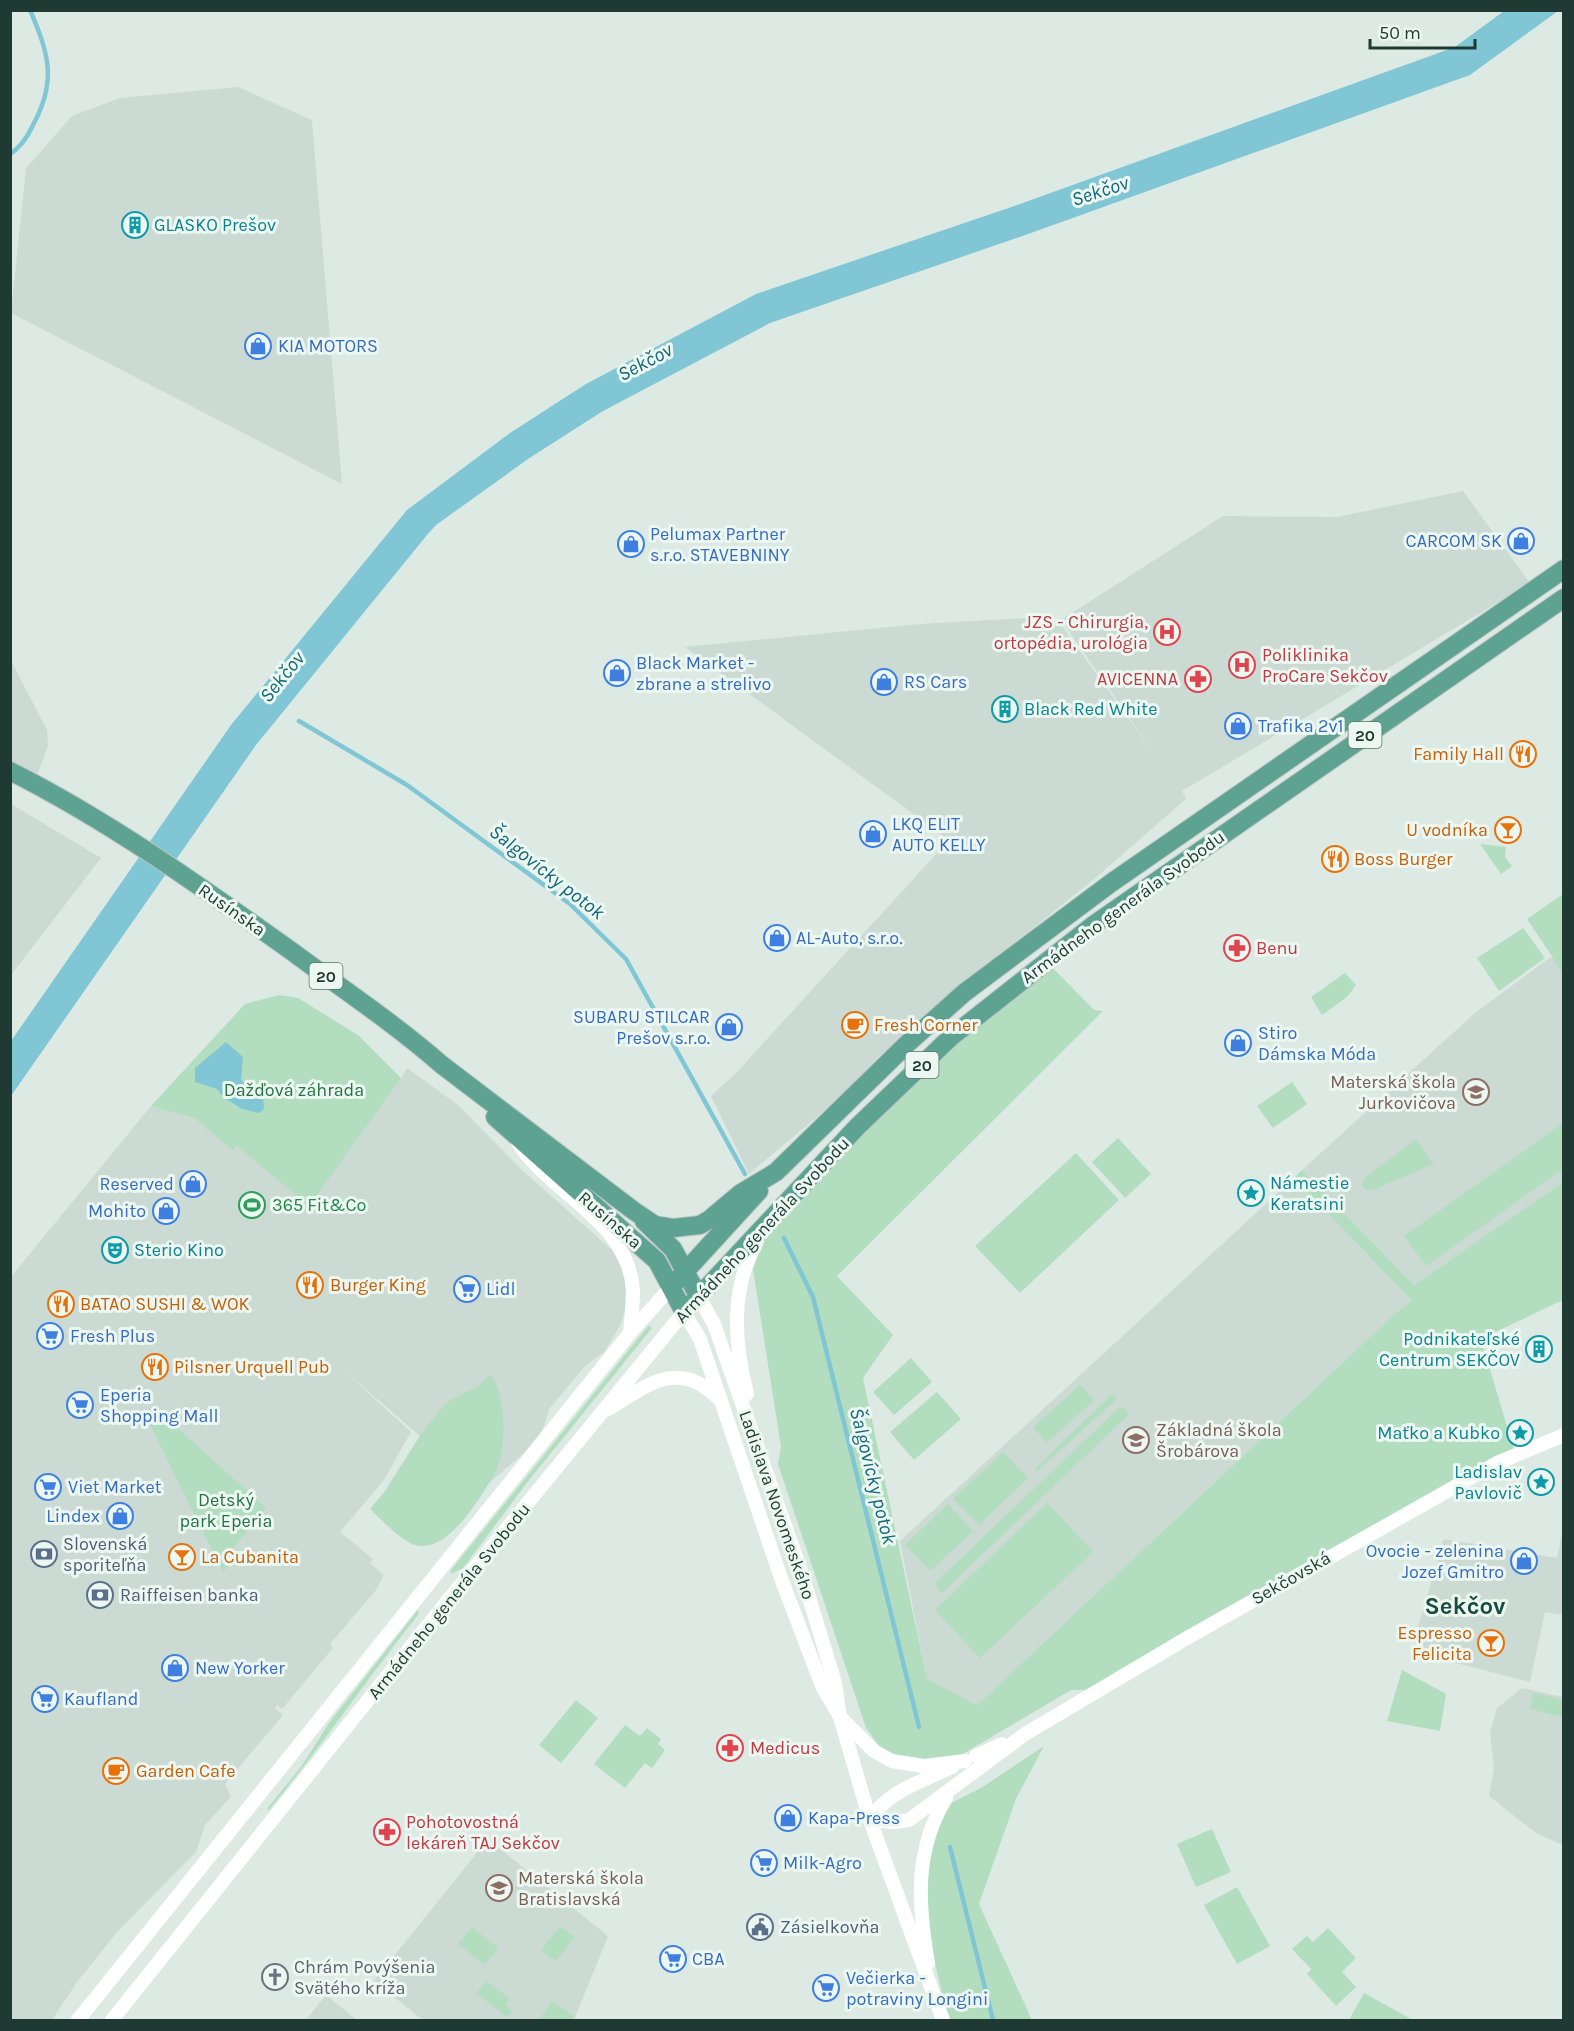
<svg xmlns="http://www.w3.org/2000/svg" width="1574" height="2031" font-family="Karla,sans-serif">
  <rect width="100%" height="100%" fill="#ddeae4"/>
  <path fill="#cbdad3" d="M238 87 312 120 342 484 11 313 26 168 72 116 120 98Z
    M1463 491 1530 583 1182 791 1186 799 1094 879 939 1004 873 1062 844 1094 749 1174 711 1096 736 1073 949 840 685 647 920 624 1028 618 1059 622 1160 762 1061 620 1223 516 1337 517Z
    M10 659 47 730 48 746 35 781 11 768Z
    M11 804 101 858 11 975Z
    M1552 956 1564 973 1563 1182 1414 1285 1302 1170 1475 1013Z
    M407 1068 458 1105 523 1171 613 1251 624 1273 626 1287 625 1310 621 1324 604 1352 584 1367 550 1408 542 1431 523 1454 490 1482 442 1541 387 1487 420 1436 341 1368 411 1432 384 1480 340 1532 373 1559 370 1563 384 1575 376 1590 330 1644 333 1648 282 1709 277 1705 275 1708 283 1715 225 1784 231 1797 205 1825 196 1852 118 1931 77 1982 52 2020H11L10 1278 151 1106 194 1118 233 1149 401 1078Z
    M1294 1178 1412 1301 1398 1311 977 1705 927 1680 900 1541Z
    M1563 1529V1615L1545 1612 1530 1682 1417 1653 1418 1627 1444 1539 1557 1558Z
    M1522 1688 1563 1697V1845L1536 1833 1489 1796 1494 1768 1490 1733 1497 1708Z
    M488 1839 608 1936 574 2020H423L374 1981Z
    M326 1995 357 2020H306Z"/>
  <path fill="#b3ddbf" d="M1480 844 1506 847 1505 857 1512 866 1501 874Z
    M1563 894V973L1527 919Z
    M1523 928 1545 958 1499 991 1477 958Z
    M1049 964 1094 1010 1103 1011 837 1276 893 1335 863 1378 927 1679 977 1705 1398 1311 1412 1301 1294 1178 1302 1170 1414 1285 1563 1182V1300L1481 1339 1515 1453 1101 1690H1071L961 1755C935 1762 904 1763 881 1747 875 1742 871 1734 866 1728L778 1464 781 1447 753 1269 761 1246 776 1214 991 1006Z
    M1345 973 1356 985 1347 997 1322 1015 1311 997Z
    M279 995 298 998 358 1035 401 1078 309 1206 237 1146 233 1150 194 1118 151 1106 245 1004Z
    M1292 1082 1307 1104 1273 1128 1257 1106Z
    M1563 1123V1169L1426 1266 1404 1236Z
    M1118 1138 1151 1174 1125 1198 1092 1162Z
    M1416 1139 1433 1164 1373 1190 1365 1189 1362 1185 1366 1177Z
    M1076 1153 1119 1200 1020 1293 975 1246Z
    M649 1325 652 1328 526 1484 463 1568 451 1574V1570Z
    M911 1358 932 1382 894 1415 873 1392Z
    M491 1374C506 1397 507 1446 496 1471 482 1496 444 1561 410 1543 395 1535 382 1520 370 1509L386 1490 423 1431 447 1402 478 1386Z
    M1080 1385 1094 1400 1047 1443 1033 1427Z
    M937 1392 961 1419 914 1460 890 1432Z
    M1112 1394 1117 1399 1037 1471 1035 1469Z
    M1121 1406 1129 1414 942 1593 934 1584Z
    M160 1412 266 1508 229 1553 231 1564 223 1572 150 1425Z
    M1003 1452 1028 1478 979 1525 953 1499Z
    M1047 1503 1093 1552 980 1658 935 1610Z
    M948 1504 973 1531 930 1571 905 1545Z
    M417 1611 419 1612 418 1615C367 1679 321 1747 269 1810L267 1809 301 1767 329 1723Z
    M1402 1670 1446 1694 1440 1731 1387 1721Z
    M1533 1693 1563 1700V1717L1530 1709Z
    M576 1700 598 1718 561 1763 539 1745Z
    M625 1725 640 1736 647 1728 661 1739 658 1744 665 1750 652 1768 645 1763 625 1788 594 1764Z
    M1044 1746 1016 1799 979 1904 1032 2020H937L946 2010 929 1939 925 1869 941 1808 981 1788Z
    M1212 1829 1231 1872 1196 1887 1177 1844Z
    M1237 1887 1270 1946 1237 1964 1204 1905Z
    M560 1926 575 1937 556 1961 541 1950Z
    M472 1927 498 1948 485 1965 458 1944Z
    M1328 1928 1356 1958 1342 1972 1356 1987 1336 2006 1307 1974 1311 1969 1292 1949 1307 1936 1313 1942Z
    M487 1981 510 1999 505 2005 512 2011 507 2017 476 1993Z
    M1364 1993 1411 2019 1413 2020H1349Z
    M552 2001 574 2016 571 2020H539Z"/>
  <path fill="#80c6d4" d="M1504 11H1558L1470 75 1031 233 770 323 603 411 528 459 436 525 427 535 256 745 11 1096V1041L231 725 407 510 510 433 586 384 756 294 1020 204 1455 47Z
    M226 1042 243 1057 241 1080C255 1090 264 1089 264 1109L259 1113 242 1109 223 1097 217 1089 195 1082V1068Z"/>
  <g fill="none" stroke-linecap="round" stroke-linejoin="round">
    <path stroke="#80c6d4" stroke-width="4.5" d="M10 154C21 147 28 136 33 125 57 81 49 54 30 10
      M299 721 407 785 570 904 626 959 745 1174
      M784 1238 813 1297 919 1727
      M950 1847 993 2020"/>
    <defs>
      <path id="primary" d="M10 771C109 821 200 886 290 950 341 988 394 1023 442 1065L634 1211 655 1225 673 1228 700 1225 710 1219 741 1193 776 1172 908 1043 964 993 1111 883 1564 569
        M495 1117 657 1261 684 1312 857 1127 951 1037 1092 926 1564 598
        M644 1221 673 1249 699 1297
        M671 1287 759 1191"/>
    </defs>
    <use href="#primary" stroke="#bcc4c2" stroke-width="20"/>
    <path stroke="#fff" stroke-width="14" d="M518 1143C551 1194 631 1223 633 1292 633 1306 631 1320 630 1333
      M699 1297 714 1324 801 1571 835 1683 840 1717 870 1820 943 2020
      M747 1394C734 1342 730 1290 757 1241
      M608 1409C648 1385 679 1357 720 1400
      M976 1756 1002 1744
      M870 1820 893 1822 909 1820 1025 1734 1187 1638 1497 1463 1564 1435
      M870 1820C887 1791 923 1781 952 1767
      M928 1963C918 1904 914 1851 946 1798
      M78 2020 630 1333 671 1287
      M112 2020 449 1599 684 1312 700 1339 781 1578 822 1686 840 1717 874 1751 892 1761 924 1766 965 1761"/>
    <use href="#primary" stroke="#5ea392" stroke-width="18"/>
  </g>
  <defs>
    <symbol id="building-ring" viewBox="-11 -11 22 22"><circle r="9.5" fill="#edf7f2" stroke="#0f9aa8" stroke-width="1.5"/><path d="M-4-6H4V6H1V3H-1V6H-4ZM-2.5-4.3h1.7v1.8h-1.7ZM.8-4.3h1.7v1.8H.8ZM-2.5-1h1.7V.8h-1.7ZM.8-1h1.7V.8H.8Z" fill="#0f9aa8"/></symbol>
    <symbol id="shop-ring" viewBox="-11 -11 22 22"><circle r="9.5" fill="#edf7f2" stroke="#3f7fe0" stroke-width="1.5"/><path d="M-5-2.5h2.3a2.7 3.5 0 0 1 5.4 0H5L5.5 6h-11ZM-1.5-2.5h3a1.5 2.3 0 0 0-3 0Z" fill="#3f7fe0"/></symbol>
    <symbol id="hospital-ring" viewBox="-11 -11 22 22"><circle r="9.5" fill="#edf7f2" stroke="#e0444e" stroke-width="1.5"/><path d="M-5-5h3v3.5h4V-5h3V5h-3V1.5h-4V5h-3Z" fill="#e0444e"/></symbol>
    <symbol id="pharmacy-ring" viewBox="-11 -11 22 22"><circle r="9.5" fill="#edf7f2" stroke="#e0444e" stroke-width="1.5"/><path d="M-2-6h4v4h4v4h-4v4h-4v-4h-4v-4h4Z" fill="#e0444e"/></symbol>
    <symbol id="restaurant-ring" viewBox="-11 -11 22 22"><circle r="9.5" fill="#edf7f2" stroke="#e8710a" stroke-width="1.5"/><path d="M-5-6h1v4h1v-4h1v4h1v-4h1v5L-1.5 .5V6h-2V.5L-5-1ZM5-6V6H3V1.5H1.5Q1.5-4 5-6Z" fill="#e8710a"/></symbol>
    <symbol id="bar-ring" viewBox="-11 -11 22 22"><circle r="9.5" fill="#edf7f2" stroke="#e8710a" stroke-width="1.5"/><path d="M-6-5H6L.8 .8V4.5H3.5V6h-7V4.5H-.8V.8Z" fill="#e8710a"/></symbol>
    <symbol id="cafe-ring" viewBox="-11 -11 22 22"><circle r="9.5" fill="#edf7f2" stroke="#e8710a" stroke-width="1.5"/><path d="M-5.5-4.5H6V0H3Q3 3.5 0 3.5H-2.5Q-5.5 3.5-5.5 0ZM3-3.2v2h1.7v-2ZM-6 4.5H4V6H-6Z" fill="#e8710a"/></symbol>
    <symbol id="school-ring" viewBox="-11 -11 22 22"><circle r="9.5" fill="#edf7f2" stroke="#8d6e63" stroke-width="1.5"/><path d="M0-5L7-2L0 1L-7-2ZM-4 1L0 2.5L4 1V4Q0 6-4 4Z" fill="#8d6e63"/></symbol>
    <symbol id="sight-ring" viewBox="-11 -11 22 22"><circle r="9.5" fill="#edf7f2" stroke="#0f9aa8" stroke-width="1.5"/><path d="M0-6L1.8-2.2L6-1.7L2.9 1.2L3.7 5.4L0 3.3L-3.7 5.4L-2.9 1.2L-6-1.7L-1.8-2.2Z" fill="#0f9aa8"/></symbol>
    <symbol id="stadium-ring" viewBox="-11 -11 22 22"><circle r="9.5" fill="#edf7f2" stroke="#2e9e5b" stroke-width="1.5"/><path d="M0-5a6.5 5 0 1 0 0 10a6.5 5 0 1 0 0-10ZM-3.5-1.8h7v3.6h-7Z" fill="#2e9e5b"/></symbol>
    <symbol id="theatre-ring" viewBox="-11 -11 22 22"><circle r="9.5" fill="#edf7f2" stroke="#0f9aa8" stroke-width="1.5"/><path d="M-5-5.5Q0-4 5-5.5V0Q5 5 0 6Q-5 5-5 0ZM-3.3-2.5H-1v1.5H-3.3ZM1-2.5H3.3v1.5H1ZM-2.8 1Q0 5.5 2.8 1Z" fill="#0f9aa8"/></symbol>
    <symbol id="supermarket-ring" viewBox="-11 -11 22 22"><circle r="9.5" fill="#edf7f2" stroke="#3f7fe0" stroke-width="1.5"/><path d="M-6-5.5h2.5l.6 2H6L4.5 2H-2.5L-4.4-4H-6ZM-1.5 3.2a1.3 1.3 0 1 0 .1 0ZM3 3.2a1.3 1.3 0 1 0 .1 0Z" fill="#3f7fe0"/></symbol>
    <symbol id="bank-ring" viewBox="-11 -11 22 22"><circle r="9.5" fill="#edf7f2" stroke="#5c6f8a" stroke-width="1.5"/><path d="M-6-4H6V4H-6ZM0-2.3a2.3 2.3 0 1 0 0 4.6a2.3 2.3 0 1 0 0-4.6Z" fill="#5c6f8a"/></symbol>
    <symbol id="civic-ring" viewBox="-11 -11 22 22"><circle r="9.5" fill="#edf7f2" stroke="#5c6f8a" stroke-width="1.5"/><path d="M-.6-6.5H3V-4.5H.6V-3L4-1V1h2V6H-6V1h2V-1L-.6-3ZM-1.2 2.5V6h2.4V2.5Z" fill="#5c6f8a"/></symbol>
    <symbol id="church-ring" viewBox="-11 -11 22 22"><circle r="9.5" fill="#edf7f2" stroke="#6b7280" stroke-width="1.5"/><path d="M-1.2-6h2.4v3.5h3.3v2.4h-3.3V6h-2.4V-.1h-3.3v-2.4h3.3Z" fill="#6b7280"/></symbol>
  </defs>
  <g fill-rule="evenodd">
    <use href="#building-ring" x="120" y="210" width="30" height="30"/>
    <use href="#shop-ring" x="243" y="331" width="30" height="30"/>
    <use href="#shop-ring" x="1506" y="526" width="30" height="30"/>
    <use href="#shop-ring" x="616" y="529" width="30" height="30"/>
    <use href="#hospital-ring" x="1152" y="617" width="30" height="30"/>
    <use href="#hospital-ring" x="1227" y="650" width="30" height="30"/>
    <use href="#shop-ring" x="602" y="658" width="30" height="30"/>
    <use href="#pharmacy-ring" x="1183" y="664" width="30" height="30"/>
    <use href="#shop-ring" x="869" y="667" width="30" height="30"/>
    <use href="#building-ring" x="990" y="694" width="30" height="30"/>
    <use href="#shop-ring" x="1223" y="711" width="30" height="30"/>
    <use href="#restaurant-ring" x="1508" y="739" width="30" height="30"/>
    <use href="#bar-ring" x="1493" y="815" width="30" height="30"/>
    <use href="#shop-ring" x="858" y="819" width="30" height="30"/>
    <use href="#restaurant-ring" x="1320" y="844" width="30" height="30"/>
    <use href="#shop-ring" x="762" y="923" width="30" height="30"/>
    <use href="#pharmacy-ring" x="1222" y="933" width="30" height="30"/>
    <use href="#cafe-ring" x="840" y="1010" width="30" height="30"/>
    <use href="#shop-ring" x="714" y="1012" width="30" height="30"/>
    <use href="#shop-ring" x="1223" y="1028" width="30" height="30"/>
    <use href="#school-ring" x="1461" y="1077" width="30" height="30"/>
    <use href="#shop-ring" x="178" y="1169" width="30" height="30"/>
    <use href="#sight-ring" x="1236" y="1178" width="30" height="30"/>
    <use href="#stadium-ring" x="237" y="1190" width="30" height="30"/>
    <use href="#shop-ring" x="151" y="1196" width="30" height="30"/>
    <use href="#theatre-ring" x="100" y="1235" width="30" height="30"/>
    <use href="#restaurant-ring" x="295" y="1270" width="30" height="30"/>
    <use href="#supermarket-ring" x="452" y="1274" width="30" height="30"/>
    <use href="#restaurant-ring" x="46" y="1289" width="30" height="30"/>
    <use href="#supermarket-ring" x="35" y="1321" width="30" height="30"/>
    <use href="#building-ring" x="1524" y="1334" width="30" height="30"/>
    <use href="#restaurant-ring" x="140" y="1352" width="30" height="30"/>
    <use href="#supermarket-ring" x="65" y="1390" width="30" height="30"/>
    <use href="#sight-ring" x="1505" y="1418" width="30" height="30"/>
    <use href="#school-ring" x="1121" y="1425" width="30" height="30"/>
    <use href="#sight-ring" x="1526" y="1467" width="30" height="30"/>
    <use href="#supermarket-ring" x="33" y="1472" width="30" height="30"/>
    <use href="#shop-ring" x="105" y="1501" width="30" height="30"/>
    <use href="#bank-ring" x="29" y="1539" width="30" height="30"/>
    <use href="#bar-ring" x="167" y="1542" width="30" height="30"/>
    <use href="#shop-ring" x="1509" y="1546" width="30" height="30"/>
    <use href="#bank-ring" x="85" y="1580" width="30" height="30"/>
    <use href="#bar-ring" x="1476" y="1628" width="30" height="30"/>
    <use href="#shop-ring" x="160" y="1653" width="30" height="30"/>
    <use href="#supermarket-ring" x="30" y="1684" width="30" height="30"/>
    <use href="#pharmacy-ring" x="715" y="1733" width="30" height="30"/>
    <use href="#cafe-ring" x="101" y="1756" width="30" height="30"/>
    <use href="#shop-ring" x="773" y="1803" width="30" height="30"/>
    <use href="#pharmacy-ring" x="372" y="1817" width="30" height="30"/>
    <use href="#supermarket-ring" x="749" y="1848" width="30" height="30"/>
    <use href="#school-ring" x="484" y="1873" width="30" height="30"/>
    <use href="#civic-ring" x="745" y="1912" width="30" height="30"/>
    <use href="#supermarket-ring" x="658" y="1944" width="30" height="30"/>
    <use href="#church-ring" x="260" y="1962" width="30" height="30"/>
    <use href="#supermarket-ring" x="811" y="1973" width="30" height="30"/>
  </g>
  <g text-anchor="middle" dominant-baseline="central" stroke-width="6" stroke-linejoin="round" paint-order="stroke">
    <g fill="#edf7f2" stroke="#5c736c" stroke-width="1.5">
      <rect x="1348.5" y="722" width="33" height="26" rx="4.5"/>
      <rect x="309.5" y="963" width="33" height="26" rx="4.5"/>
      <rect x="905.5" y="1052" width="33" height="26" rx="4.5"/>
    </g>
    <g font-size="16" font-weight="bold" fill="#1e3a33">
      <text x="1365" y="735">20</text>
      <text x="326" y="976">20</text>
      <text x="922" y="1065">20</text>
    </g>
    <g font-size="18" fill="#0d838f" stroke="#edf7f2" text-anchor="start">
      <text x="154" y="225">GLASKO Prešov</text>
      <text x="1024" y="709">Black Red White</text>
      <text x="1270" y="1183">Námestie<tspan x="1270" dy="21">Keratsini</tspan></text>
      <text x="134" y="1250">Sterio Kino</text>
      <text x="1520" y="1339" text-anchor="end">Podnikateľské<tspan x="1520" dy="21">Centrum SEKČOV</tspan></text>
      <text x="1500" y="1433" text-anchor="end">Maťko a Kubko</text>
      <text x="1522" y="1472" text-anchor="end">Ladislav<tspan x="1522" dy="21">Pavlovič</tspan></text>
    </g>
    <g font-size="18" fill="#366cbe" stroke="#edf7f2" text-anchor="start">
      <text x="278" y="346">KIA MOTORS</text>
      <text x="650" y="534">Pelumax Partner<tspan x="650" dy="21">s.r.o. STAVEBNINY</tspan></text>
      <text x="1502" y="541" text-anchor="end">CARCOM SK</text>
      <text x="636" y="663">Black Market -<tspan x="636" dy="21">zbrane a strelivo</tspan></text>
      <text x="904" y="682">RS Cars</text>
      <text x="1258" y="726">Trafika 2v1</text>
      <text x="892" y="824">LKQ ELIT<tspan x="892" dy="21">AUTO KELLY</tspan></text>
      <text x="796" y="938">AL-Auto, s.r.o.</text>
      <text x="710" y="1017" text-anchor="end">SUBARU STILCAR<tspan x="710" dy="21">Prešov s.r.o.</tspan></text>
      <text x="1258" y="1033">Stiro<tspan x="1258" dy="21">Dámska Móda</tspan></text>
      <text x="174" y="1184" text-anchor="end">Reserved</text>
      <text x="146" y="1211" text-anchor="end">Mohito</text>
      <text x="486" y="1289">Lidl</text>
      <text x="70" y="1336">Fresh Plus</text>
      <text x="100" y="1395">Eperia<tspan x="100" dy="21">Shopping Mall</tspan></text>
      <text x="68" y="1487">Viet Market</text>
      <text x="100" y="1516" text-anchor="end">Lindex</text>
      <text x="1504" y="1551" text-anchor="end">Ovocie - zelenina<tspan x="1504" dy="21">Jozef Gmitro</tspan></text>
      <text x="195" y="1668">New Yorker</text>
      <text x="64" y="1699">Kaufland</text>
      <text x="808" y="1818">Kapa-Press</text>
      <text x="783" y="1863">Milk-Agro</text>
      <text x="692" y="1959">CBA</text>
      <text x="846" y="1978">Večierka -<tspan x="846" dy="21">potraviny Longini</tspan></text>
    </g>
    <g font-size="18" fill="#be3a42" stroke="#edf7f2" text-anchor="start">
      <text x="1148" y="622" text-anchor="end">JZS - Chirurgia,<tspan x="1148" dy="21">ortopédia, urológia</tspan></text>
      <text x="1262" y="655">Poliklinika<tspan x="1262" dy="21">ProCare Sekčov</tspan></text>
      <text x="1178" y="679" text-anchor="end">AVICENNA</text>
      <text x="1256" y="948">Benu</text>
      <text x="750" y="1748">Medicus</text>
      <text x="406" y="1822">Pohotovostná<tspan x="406" dy="21">lekáreň TAJ Sekčov</tspan></text>
    </g>
    <g font-size="18" fill="#c56008" stroke="#edf7f2" text-anchor="start">
      <text x="1504" y="754" text-anchor="end">Family Hall</text>
      <text x="1488" y="830" text-anchor="end">U vodníka</text>
      <text x="1354" y="859">Boss Burger</text>
      <text x="874" y="1025">Fresh Corner</text>
      <text x="330" y="1285">Burger King</text>
      <text x="80" y="1304">BATAO SUSHI &amp; WOK</text>
      <text x="174" y="1367">Pilsner Urquell Pub</text>
      <text x="201" y="1557">La Cubanita</text>
      <text x="1472" y="1633" text-anchor="end">Espresso<tspan x="1472" dy="21">Felicita</tspan></text>
      <text x="136" y="1771">Garden Cafe</text>
    </g>
    <g font-size="18" fill="#1e3a33" stroke="#edf7f2">
      <text transform="translate(1123 907) rotate(-36)">Armádneho generála Svobodu</text>
      <text transform="translate(232 910) rotate(35)">Rusínska</text>
      <text transform="translate(610 1220) rotate(41)">Rusínska</text>
      <text transform="translate(762 1230) rotate(-47)">Armádneho generála Svobodu</text>
      <text transform="translate(777 1505) rotate(71)">Ladislava Novomeského</text>
      <text transform="translate(1291 1578) rotate(-30)">Sekčovská</text>
      <text transform="translate(449 1601) rotate(-51)">Armádneho generála Svobodu</text>
    </g>
    <g font-size="18" fill="#785e54" stroke="#edf7f2" text-anchor="start">
      <text x="1456" y="1082" text-anchor="end">Materská škola<tspan x="1456" dy="21">Jurkovičova</tspan></text>
      <text x="1156" y="1430">Základná škola<tspan x="1156" dy="21">Šrobárova</tspan></text>
      <text x="518" y="1878">Materská škola<tspan x="518" dy="21">Bratislavská</tspan></text>
    </g>
    <g font-size="18" fill="#257344" stroke="#edf7f2">
      <text x="294" y="1090">Dažďová záhrada</text>
      <text x="226" y="1500">Detský<tspan x="226" dy="21">park Eperia</tspan></text>
    </g>
    <g font-size="18" fill="#27864d" stroke="#edf7f2" text-anchor="start">
      <text x="272" y="1205">365 Fit&amp;Co</text>
    </g>
    <g font-size="18" fill="#4e5e75" stroke="#edf7f2" text-anchor="start">
      <text x="63" y="1544">Slovenská<tspan x="63" dy="21">sporiteľňa</tspan></text>
      <text x="120" y="1595">Raiffeisen banka</text>
      <text x="780" y="1927">Zásielkovňa</text>
    </g>
    <g font-size="18" fill="#5b616d" stroke="#edf7f2" text-anchor="start">
      <text x="294" y="1967">Chrám Povýšenia<tspan x="294" dy="21">Svätého kríža</tspan></text>
    </g>
    <g font-size="20" font-style="italic" fill="#156879" stroke="#edf7f2">
      <text transform="translate(1100 191) rotate(-18)">Sekčov</text>
      <text transform="translate(645 362) rotate(-28)">Sekčov</text>
      <text transform="translate(282 677) rotate(-51)">Sekčov</text>
      <text transform="translate(547 872) rotate(38)">Šalgovícky potok</text>
      <text transform="translate(873 1476) rotate(76)">Šalgovícky potok</text>
    </g>
    <g font-size="24" font-weight="bold" fill="#194d41" stroke="#edf7f2">
      <text x="1465" y="1606">Sekčov</text>
    </g>
  </g>
  <rect width="1574" height="2031" fill="none" stroke="#1e3a33" stroke-width="24"/>
  <path d="M1370 39v9h105v-9" fill="none" stroke="#1e3a33" stroke-width="3"/>
  <text x="1379" y="39" font-size="18" fill="#1e3a33" stroke="#edf7f2" stroke-width="4.5" paint-order="stroke">50 m</text>
</svg>
